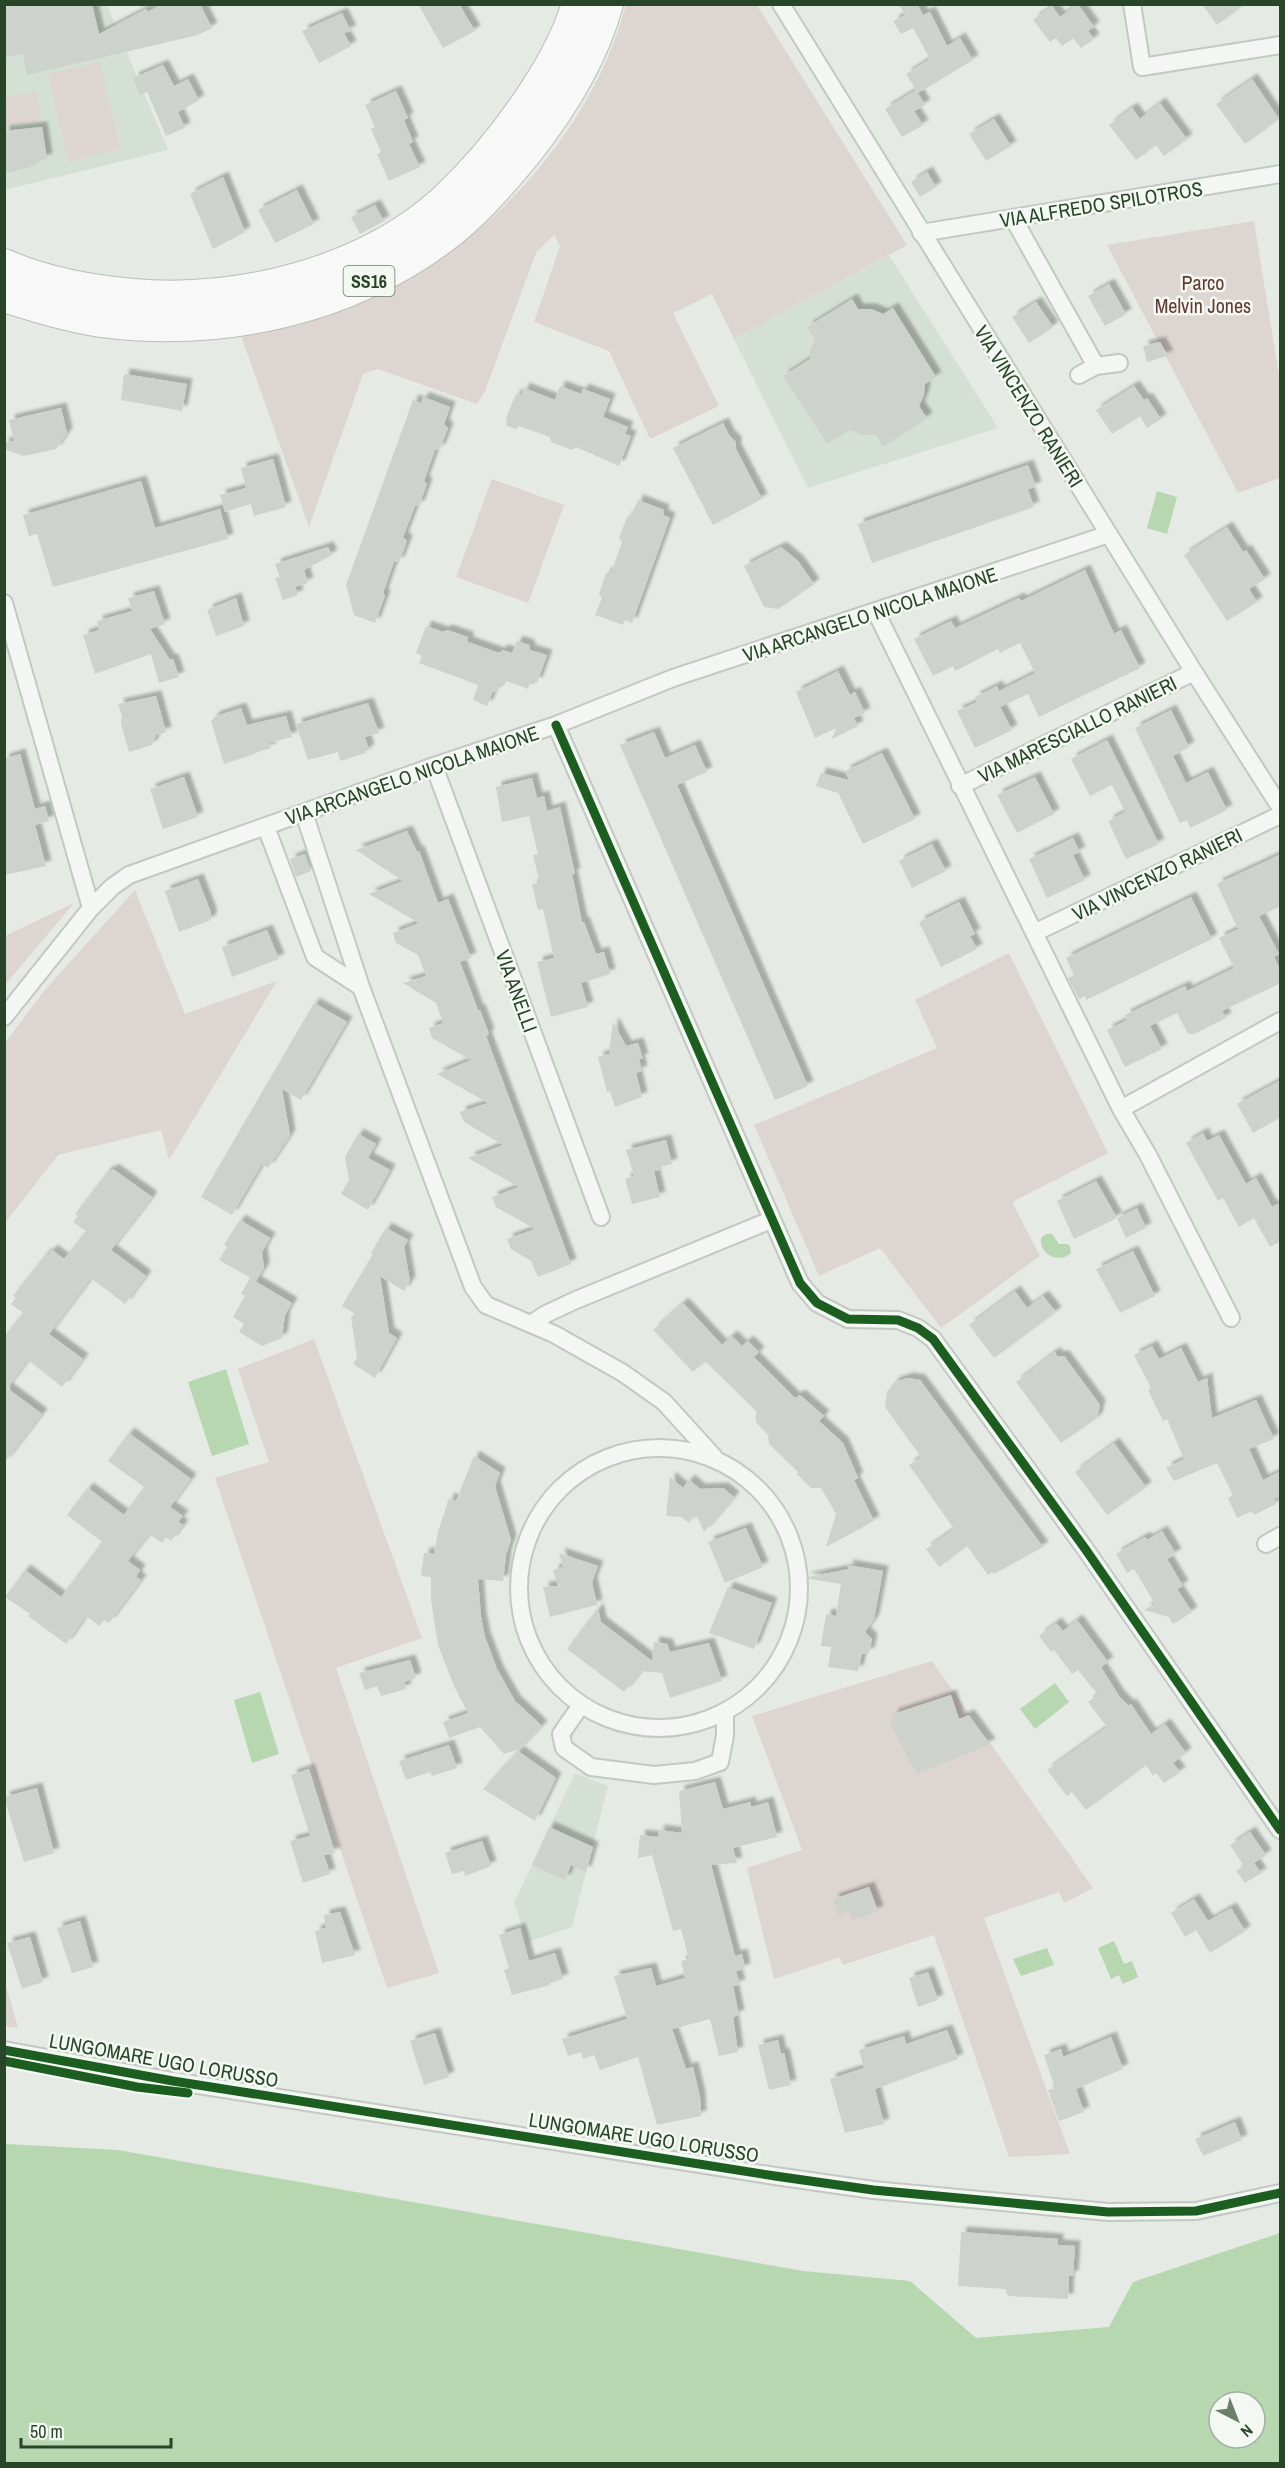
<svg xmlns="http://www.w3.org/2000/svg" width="1285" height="2468" font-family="'Archivo Narrow',sans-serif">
  <defs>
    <filter id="shadow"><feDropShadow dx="5.5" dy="-5.5" stdDeviation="1.5" flood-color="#0004"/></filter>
  </defs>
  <rect width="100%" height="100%" fill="#e5eae4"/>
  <path fill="#d5e0d5" d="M4 5H107L168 150 5 190Z
    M889 255 998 428 808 488 734 339Z
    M575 1773 608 1786 572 1927 528 1942 514 1903Z"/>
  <path fill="#ddd5d1" d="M626 5H757L907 245 734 339 712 294 673 313 719 406 650 439 609 351 534 322 560 246 554 235 536 253 485 391 477 404 378 369 363 374 309 527 240 333C291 325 342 315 388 291 498 234 594 125 626 5Z
    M100 62 120 149 68 162 48 74Z
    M37 92 41 121 5 126V97Z
    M1254 221 1280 382V478L1238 493 1107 245Z
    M492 479 564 505 528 603 456 577Z
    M135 890 185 1014 277 981 169 1160 161 1130 58 1155 5 1223V1043L44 991Z
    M74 903 5 985V936Z
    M1009 953 1108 1153 1012 1202 1040 1256 941 1328 880 1248 819 1276 754 1125 937 1048 915 1000Z
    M314 1339 422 1638 336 1668 439 1973 387 1988 215 1478 269 1462 238 1369Z
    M932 1661 1093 1888 1064 1903 1059 1892 984 1918 1070 2154 1009 2157 934 1935 843 1965 840 1957 774 1979 747 1868 802 1850 752 1716Z
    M5 1982 18 2028 5 2026Z"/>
  <path fill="#b6d7b0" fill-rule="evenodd" d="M1157 491 1177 497 1167 534 1147 528Z
    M1052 1234 1059 1244H1067L1070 1246 1071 1253C1059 1264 1039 1255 1041 1238L1046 1234Z
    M226 1369 249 1444 212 1456 188 1382Z
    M1055 1683 1069 1702 1035 1729 1020 1709Z
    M260 1692 279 1754 252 1763 234 1700Z
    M1114 1941 1124 1964 1132 1961 1138 1977 1123 1984 1119 1975 1111 1979 1098 1948Z
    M1047 1948 1054 1965 1021 1976 1013 1959Z
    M5 2144 118 2150 803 2271 910 2281 976 2338 1109 2327 1133 2282 1280 2233V2463H5ZM1219 2402H1255V2438H1219Z"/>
  <path fill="#cdd2cd" filter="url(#shadow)" d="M20 4H92L99 34 146 9 148 12 162 4H200L212 28 198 35 27 75 23 54 4 58V8Z
    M418 4H459L475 31 443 48Z
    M899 4H917L923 15 930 12 947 46 960 38 973 60 918 93 906 74 930 59 913 28 901 34 893 21 905 15Z
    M1078 4 1094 27 1088 31 1094 39 1081 48 1073 38 1062 46 1056 38 1050 42 1033 20 1052 6 1060 17Z
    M1202 4H1245L1217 25Z
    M342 13 351 31 344 33 351 46 319 63 302 31Z
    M163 65 174 86 188 79 199 100 178 112 185 128 166 136 147 92 140 95 133 78Z
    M1252 79 1279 119 1245 144 1216 104Z
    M916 90 925 105 914 111 923 125 902 137 885 109Z
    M396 91 408 118 404 120 413 142 409 144 420 167 389 181 377 154 381 152 371 129 375 127 365 105Z
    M1160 103 1187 139 1164 156 1156 145 1136 160 1109 125 1132 108 1140 119Z
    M994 119 1011 146 986 161 969 134Z
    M42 127 47 159 33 162 34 166 4 174V131Z
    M927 172 936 187 920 197 911 182Z
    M223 177 245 232 213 249 190 194Z
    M297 190 314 224 275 243 258 210Z
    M375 205 384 221 360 234 351 217Z
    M1109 284 1126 314 1105 326 1088 296Z
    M852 299 858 309H871L883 314 893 308 936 377 925 384 924 395 919 406 927 418 883 447 876 435H862L850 430 827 444 783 376 810 359V350L815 339 807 327Z
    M1036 302 1053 327 1029 343 1012 317Z
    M1160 342 1168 356 1147 362 1143 346Z
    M124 374 187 384 182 411 121 400Z
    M560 386 581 394 583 389 610 399 603 417 628 427 625 434 631 436 619 466 576 447 572 450 551 442 550 437 519 426 516 429 507 426 506 418 516 394 521 396 524 388 555 400Z
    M1134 386 1144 400 1147 398 1161 419 1147 428 1140 416 1112 434 1096 410Z
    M423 397 450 407 444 424 448 428 440 449 435 450 424 481 427 484 419 506H415L403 537 407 541 399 562H394L383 593 385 596 375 623 354 615 346 585 413 400 421 403Z
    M61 408 67 433 56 449 24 456 4 449V443L14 441 9 420Z
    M723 423 729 435 736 442V449L762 499 713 525 673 448Z
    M273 459 286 507 254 516 251 504 225 512 220 495 246 488 241 468Z
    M1028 465 1036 487 1028 489 1034 507 872 563 858 524Z
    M141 481 155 528 220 509 228 539 53 587 37 534 29 536 23 515Z
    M638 500 664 510 663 515 670 518 632 623 625 620 623 625 595 615 602 598 599 594 606 573H611L622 542 619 538 627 517 631 516Z
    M1227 527 1243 552 1246 550 1265 579 1249 589 1257 602 1227 621 1184 555Z
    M328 547 332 555 304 570 308 583 295 587 298 595 283 600 275 578 280 577 275 564Z
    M781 547 798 561 814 584 778 609 764 607 744 566Z
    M1085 570 1114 634 1121 630 1140 668 1039 717 1028 694 1000 707 1012 730 975 748 957 711 977 702 975 697 997 686 999 691 1035 673 1020 643 1000 653 998 649 955 671 953 666 933 676 914 639 951 621 955 628 1019 598 1021 601Z
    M154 591 165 624 150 629 170 660 173 659 179 677 159 683 151 654 95 674 83 635 99 630 97 621 132 611 128 598Z
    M236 598 244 626 216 636 207 610Z
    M426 626 443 632 447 630 468 637V642L499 653 503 650 512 653 517 641 529 645 530 650 547 655 537 683 531 681 528 689 506 681 504 686 499 684 495 692 493 691 487 706 473 700 478 685 419 663 422 656 416 653Z
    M838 671 850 695 855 692 865 713 854 718 858 726 832 739 836 728 815 738 796 692Z
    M156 696 166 732 156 735 152 745 129 752 121 724 122 716 118 704Z
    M368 703 379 733 365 737 369 750 365 751 366 753 340 761 338 752 308 760 296 724Z
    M241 708 247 725 286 716 292 737 269 743 271 748 255 753V754L224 764 211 721 216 716Z
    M1171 710 1189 747 1173 756 1186 783 1208 772 1227 810 1190 828 1187 820 1180 823 1135 728Z
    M654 732 665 758 695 745 707 772 677 785 808 1086 775 1100 620 745Z
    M1107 740 1159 844 1126 859 1108 821 1125 812 1112 785 1090 796 1071 759Z
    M882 753 915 819 863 844 838 793 816 786 821 773 849 780 845 771Z
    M20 754 35 809 45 806 49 821 35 825 46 866 4 875V759Z
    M184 777 198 817 163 829 150 789Z
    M1035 777 1054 814 1017 833 997 795Z
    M532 778 537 798 544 796 547 811 560 807 575 874H572L582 922H584L596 954 604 952 610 974 581 983 588 1007 551 1017 537 962 554 958 543 909 538 910 532 884 540 883 533 855 538 854 529 816 502 822 496 787Z
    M407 831 417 852 419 851 438 903 448 899 471 958 460 962 478 1010H480L489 1034 486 1036 571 1264 538 1277 531 1261 511 1249 507 1239 535 1229 496 1207 492 1197 519 1187 468 1158 503 1145 464 1122 460 1112 488 1103 437 1074 471 1060 432 1038 429 1028 443 1023 436 1003 403 983 426 976 418 955 396 943 393 933 419 923 369 894 403 881 356 850Z
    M1073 838 1080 852 1073 855 1085 880 1047 898 1029 859Z
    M932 844 946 871 912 888 899 861Z
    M305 854 311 871 296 877 290 859Z
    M1281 854V906L1259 916 1279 954 1274 957 1281 971V983L1222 1011 1226 1018 1194 1034H1188L1177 1013 1150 1026 1162 1049 1125 1067 1107 1030 1127 1020 1125 1015 1185 986 1187 991 1234 968 1219 938 1238 929 1217 884Z
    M198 879 211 913V920L179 932 165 891Z
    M1191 897 1212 939 1086 1000 1085 996 1079 999 1068 978 1074 975 1066 958Z
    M959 902 975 934 970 936 977 949 941 967 919 922Z
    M267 930 279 959 232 977 222 947Z
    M314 1003 347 1022 301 1100 282 1089 290 1135 268 1168 262 1164 232 1215 201 1197Z
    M613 1022 626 1046 638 1043 643 1059H639L642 1071 636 1073 642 1097 615 1107 610 1091 607 1092 598 1057 609 1054Z
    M1281 1080V1117L1253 1133 1237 1104Z
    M1203 1133 1207 1141 1219 1135 1246 1184 1256 1178 1272 1207 1281 1202V1241L1270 1247 1254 1218 1239 1227 1223 1198 1218 1201 1186 1143Z
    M358 1134 376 1144 368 1158 390 1170 368 1210 341 1194 349 1180 345 1157Z
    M666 1140 672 1164 659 1167 660 1170 654 1171 660 1197 632 1204 625 1179 634 1176 626 1150Z
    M113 1169 152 1197 111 1250 146 1276 125 1304 91 1278 49 1334 83 1359 62 1387 28 1360 7 1388 42 1414 4 1463V1337L23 1313 11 1304 16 1298 13 1296 46 1254 48 1255 52 1250 64 1259 86 1231 73 1222 78 1216 75 1214 108 1171 110 1172Z
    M1096 1181 1117 1218 1074 1239 1057 1201Z
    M1137 1208 1146 1228 1126 1238 1117 1218Z
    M240 1220 270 1238 262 1252 264 1268 256 1281 219 1260 227 1247 224 1245Z
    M386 1228 408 1240 404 1247 410 1281 404 1291 380 1276 389 1333 397 1338 375 1378 353 1364 357 1358 351 1317 355 1314 342 1306 373 1254 371 1253Z
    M1133 1251 1155 1296 1120 1313 1096 1269Z
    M250 1278 292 1303 285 1315 282 1338 262 1346 239 1332 244 1324 233 1317 245 1296 241 1294Z
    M1015 1291 1027 1308 1043 1296 1056 1312 994 1358 969 1325Z
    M683 1303 722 1345 732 1336 742 1346 748 1341 759 1352 754 1357 795 1398 800 1395 824 1416 819 1421 843 1443 858 1478 854 1480 874 1521 826 1547 836 1514 821 1488H811L797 1474 798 1472 769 1444 768 1435 756 1422V1411L705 1361 693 1372 653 1330Z
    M1152 1346 1159 1359 1181 1348 1198 1382 1207 1378 1212 1418 1256 1400 1274 1439 1249 1449 1263 1480 1281 1471V1496L1274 1499 1276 1504 1254 1515 1252 1511 1237 1518 1228 1498 1233 1495 1217 1463 1174 1481 1166 1468 1184 1459 1167 1419 1163 1421 1148 1390 1151 1388 1134 1355Z
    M1055 1352 1057 1356H1064L1100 1405 1097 1418 1061 1443 1016 1382Z
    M908 1378 920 1380 1043 1547 994 1574 992 1572 988 1575 967 1546 939 1567 926 1549 954 1529 909 1465 921 1457 885 1407 887 1392 895 1382Z
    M129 1433 191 1479 170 1507 183 1516 178 1522 183 1525 171 1541 166 1537 162 1543 149 1534 128 1561 140 1570 136 1577 141 1580 109 1623 104 1620 99 1626 86 1616 66 1644 28 1616 30 1614 5 1597 25 1570 61 1597 102 1542 67 1515 88 1488 124 1515 144 1487 108 1461Z
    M1114 1443 1146 1487 1107 1515 1075 1472Z
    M474 1456 500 1473 495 1486 511 1540 506 1555 503 1581 478 1579 481 1617 485 1637 497 1669 515 1701 542 1726 520 1749 504 1754 480 1727 449 1738 443 1722 468 1713 455 1688 438 1645 431 1600V1577L421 1576 424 1553 434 1554 438 1532 449 1498 456 1501Z
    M670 1477 683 1488 689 1480 700 1489 723 1488 734 1497 704 1532 696 1514 689 1523 681 1517 666 1516Z
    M746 1528 763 1567 725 1583 708 1542Z
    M1162 1531 1176 1554 1167 1559 1183 1586 1177 1589 1192 1612 1173 1624 1169 1617 1144 1610 1155 1604 1134 1569 1127 1573 1116 1554 1145 1537 1147 1540Z
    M559 1553 598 1566 592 1582 597 1605 550 1617 543 1587 558 1586 553 1570 563 1567Z
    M847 1565 883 1571 874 1619 865 1632 872 1639 869 1653 862 1654 858 1671 828 1667 831 1647 821 1646 826 1614 836 1616 841 1584 804 1578 849 1569Z
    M728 1587 772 1603 754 1649 709 1633Z
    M598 1608 601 1622 652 1661 654 1642 667 1644 670 1652 709 1643 722 1681 670 1698 662 1673 641 1671 624 1692 567 1649Z
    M1077 1620 1108 1662 1101 1667 1119 1696 1129 1706 1131 1704 1151 1734 1165 1724 1186 1753 1173 1763 1180 1772 1164 1783 1156 1773 1153 1776 1146 1765 1086 1810 1072 1792 1067 1796 1047 1770 1107 1727 1088 1702 1098 1695 1078 1670 1072 1674 1054 1650 1051 1652 1039 1636 1056 1623 1063 1631Z
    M410 1660 416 1678 404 1682 406 1689 381 1696 377 1686 365 1690 359 1673Z
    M951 1695 959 1719 969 1715 990 1744 917 1774 891 1725 893 1714Z
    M449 1745 457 1768 432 1776 430 1772 406 1780 399 1761Z
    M518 1751 556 1778 535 1821 483 1789Z
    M309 1769 335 1853 324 1855 330 1874 303 1883 290 1841 310 1836 291 1775Z
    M715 1782 723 1809 750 1802 751 1807 768 1802 777 1837 733 1848 737 1863 711 1865 735 1956 742 1954 745 1969 736 1971 740 1985 733 1986 739 2015 733 2017 738 2052 719 2056 710 2019 672 2029 686 2069 693 2067 700 2097 701 2116 657 2125 638 2057 600 2070 594 2055 583 2059 581 2052 568 2056 562 2039 627 2019 614 1976 651 1968 656 1986 685 1978 681 1961 689 1959 681 1929 673 1931 652 1855 638 1858 640 1835 658 1837 659 1830 682 1833 679 1791Z
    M37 1788 54 1853 24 1862 4 1797Z
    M549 1827 593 1847 586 1872 571 1865 565 1880 532 1865Z
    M1250 1832 1266 1855 1254 1863 1261 1873 1245 1883 1236 1871 1244 1866 1230 1845Z
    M482 1841 491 1866 465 1876 464 1871 452 1874 445 1853Z
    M869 1887 878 1911 852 1920 849 1911 838 1915 833 1899Z
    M1194 1899 1208 1921 1231 1908 1245 1931 1210 1953 1196 1930 1185 1937 1171 1913Z
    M340 1912 355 1955 322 1963 315 1931 326 1928 324 1915Z
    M80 1921 93 1967 72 1973 57 1928Z
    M520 1928 529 1961 555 1953 563 1979 550 1983V1985L512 1995 504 1970 509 1968 499 1935Z
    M30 1937 43 1982 22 1989 7 1943Z
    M928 1972 938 2000 918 2007 909 1978Z
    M947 2030 958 2059 875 2089 884 2124 845 2133 830 2079 864 2068 859 2050 904 2036 906 2044Z
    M435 2033 449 2077 424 2085 410 2041Z
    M1111 2037 1123 2069 1076 2089 1084 2112 1059 2121 1048 2090 1055 2088 1044 2055 1061 2049 1063 2057Z
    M778 2040 781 2054 784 2053 791 2085 769 2090 758 2045Z
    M1235 2122 1242 2140 1203 2156 1195 2139Z
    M961 2232 1058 2239V2245L1075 2246 1073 2276H1069L1068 2299 1008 2296 1005 2289 958 2286Z"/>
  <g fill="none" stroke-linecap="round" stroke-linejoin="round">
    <defs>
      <path id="street" d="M781 4 1194 672 1280 807
        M1132 4 1142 67 1280 45
        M1013 218 1096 366
        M921 233 1280 174
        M1079 375 1096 366 1119 363
        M4 603 91 908
        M876 612 1121 1109 1148 1155 1231 1318
        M556 725 800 1283 817 1303 848 1319 898 1320 918 1328 933 1339 1086 1550 1280 1830
        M434 766 601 1217
        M960 786 1194 672
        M304 813 361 987 473 1287 486 1305 554 1334 623 1373 664 1402 714 1457
        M266 827 315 957 361 987
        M1034 933 1280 815
        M4 1017 91 908 112 887 129 875 434 766 556 725 673 678 1109 534
        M1121 1109 1280 1021
        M531 1324 546 1314 576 1300 771 1220
        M519 1588a140 140 0 1 1 280 0a140 140 0 1 1-280 0Z
        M1266 1544 1280 1536
        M581 1705 561 1734 564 1748 591 1767 654 1775 695 1771 720 1762 725 1735V1712
        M4 2050 173 2081 775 2176 873 2190 1108 2212 1196 2211 1280 2193"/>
      <path id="highway" d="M4 265C44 283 89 291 133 295 238 304 363 274 443 202 474 173 502 140 526 105 547 74 567 41 578 4
        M4 296C36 306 68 316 101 321 224 337 354 308 452 230 480 207 504 179 527 151 561 108 592 58 607 4"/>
    </defs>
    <use href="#street" stroke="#c3c8c2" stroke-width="20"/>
    <use href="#highway" stroke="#b7bfb6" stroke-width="34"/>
    <use href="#street" stroke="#f3f6f3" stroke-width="16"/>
    <use href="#highway" stroke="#f7f8f7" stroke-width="32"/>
    <defs>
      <path id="cycleway" d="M556 725 800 1283 817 1303 848 1319 898 1320 918 1328 933 1339 1086 1550 1280 1830
        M4 2050 173 2081 775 2176 873 2190 1108 2212 1196 2211 1280 2193
        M4 2061 137 2087 188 2093"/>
    </defs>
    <use href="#cycleway" stroke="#f3f9f2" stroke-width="13"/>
    <use href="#cycleway" stroke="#1b5e20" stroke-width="9"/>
  </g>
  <g text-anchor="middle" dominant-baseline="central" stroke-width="5" stroke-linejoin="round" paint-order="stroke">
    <rect fill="#f3f9f2" stroke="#667b65" stroke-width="1.5" x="343.5" y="266" width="51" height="30" rx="4.5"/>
    <g font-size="18" font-weight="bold" fill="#294528">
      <text x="369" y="281">SS16</text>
    </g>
    <g font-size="20" fill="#294528" stroke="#f3f9f2">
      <text transform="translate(1101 204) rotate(-9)">VIA ALFREDO SPILOTROS</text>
      <text transform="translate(1029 406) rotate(58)">VIA VINCENZO RANIERI</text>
      <text transform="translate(870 614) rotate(-18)">VIA ARCANGELO NICOLA MAIONE</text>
      <text transform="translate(1077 729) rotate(-26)">VIA MARESCIALLO RANIERI</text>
      <text transform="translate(412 775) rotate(-19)">VIA ARCANGELO NICOLA MAIONE</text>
      <text transform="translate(1157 874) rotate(-26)">VIA VINCENZO RANIERI</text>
      <text transform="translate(517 991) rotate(70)">VIA ANELLI</text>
      <text transform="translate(164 2060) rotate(10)">LUNGOMARE UGO LORUSSO</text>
      <text transform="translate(644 2137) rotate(9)">LUNGOMARE UGO LORUSSO</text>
    </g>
    <g font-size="20" fill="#623b34" stroke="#f3f9f2">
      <text x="1203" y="282">Parco<tspan x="1203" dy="23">Melvin Jones</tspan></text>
    </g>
  </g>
  <rect width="1285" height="2468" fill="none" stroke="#294528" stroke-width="12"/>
  <g transform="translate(1237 2420) rotate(138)"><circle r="28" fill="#f3f9f2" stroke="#a2b1a1" stroke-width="1.5"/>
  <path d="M0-4.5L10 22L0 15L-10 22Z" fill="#6b7f6a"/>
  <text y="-9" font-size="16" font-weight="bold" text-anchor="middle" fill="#294528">N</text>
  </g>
  <path d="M21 2438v9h150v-9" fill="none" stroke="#294528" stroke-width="3"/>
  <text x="30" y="2438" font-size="18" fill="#294528" stroke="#f3f9f2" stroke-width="4.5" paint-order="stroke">50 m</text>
</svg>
